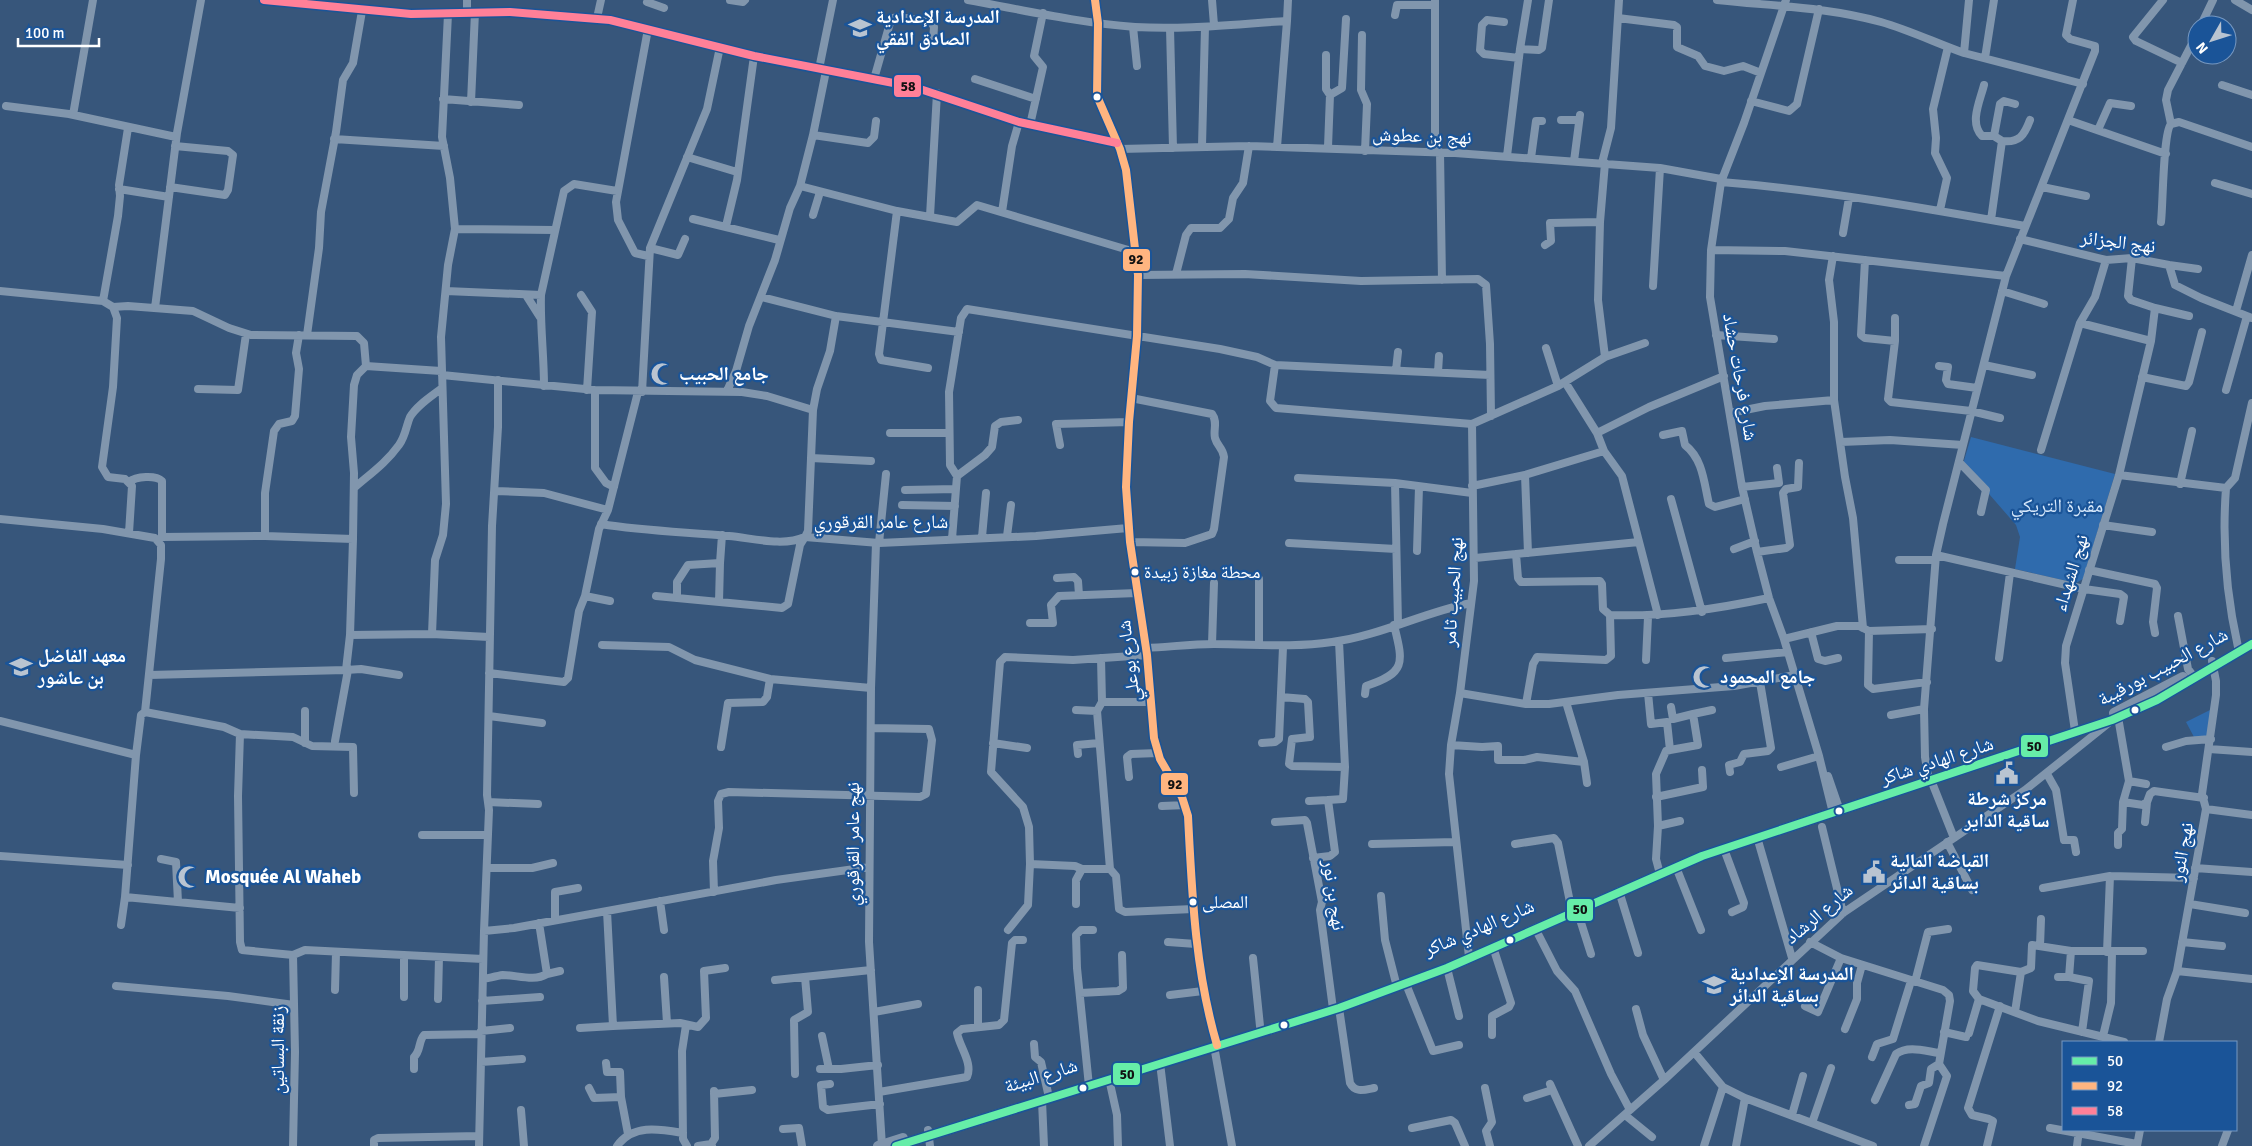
<svg xmlns="http://www.w3.org/2000/svg" width="2252" height="1146" font-family="Signika,'Noto Naskh Arabic',sans-serif">
  <rect width="100%" height="100%" fill="#37567b"/>
  <path fill="#2f6bad" d="M1971 437 2115 474 2083 579 2076 583 2015 569 2020 537 2016 525 1963 464Z
    M2212 709 2209 736 2194 737 2186 722Z"/>
  <g fill="none" stroke-linecap="round" stroke-linejoin="round">
    <path stroke="#8196ad" stroke-width="8" d="M264 0 411 14 510 12 610 20 754 56 914 87 1019 122 1117 143
      M467 0V12
      M648 0 647 2 664 8
      M730 0 743 2 745 0
      M968 0C1023 10 1079 23 1135 27 1186 30 1236 24 1287 21L1277 147
      M1095 0 1098 23 1097 96 1120 149 1126 170 1138 275 1137 336 1129 422 1126 487 1130 542 1147 655 1154 738 1160 759 1182 797 1188 816C1192 894 1195 970 1217 1045
      M1212 0 1214 25
      M1435 0V152
      M1717 0C1771 6 1828 7 1881 22 1909 30 1936 43 1964 53L1969 0
      M1786 0 1744 123 1721 182 1711 250 1710 297 1742 487 1757 552 1769 598 1784 639 1819 756 1833 813
      M2163 0 2133 37 2136 41 2182 63
      M2235 0 2252 10
      M1395 15 1397 5H1435
      M597 18 601 0
      M1618 18 1674 25 1677 27V47L1698 56 1705 66 1724 71 1743 66 1761 73
      M1287 21 1288 0
      M1504 22 1487 20 1482 25 1480 50 1484 54 1519 58
      M2201 25 2213 0
      M1133 27 1137 66
      M1170 28 1173 148
      M648 29 616 202 618 220 635 253 648 256
      M1362 35 1361 90 1367 104 1365 151
      M1520 49 1528 0
      M1964 53 2083 84
      M1326 55V89L1330 95 1328 147
      M1985 58 1994 0
      M819 69 833 0
      M874 79 890 23 893 18 899 17 931 22 934 27 933 41
      M975 79 1036 99
      M1984 85C1980 101 1969 123 1982 136H1994L2002 141 1991 220
      M2222 85 2252 95
      M1330 95 1342 88 1346 19
      M443 99 519 105
      M1751 101 1789 111 1797 104 1819 9
      M471 102 475 12
      M6 106 69 114 176 137
      M73 115 93 0
      M1561 120H1579
      M2068 120 2166 154
      M2171 124 2166 100 2168 90 2197 34
      M1030 125 1043 67 1034 56 1043 13
      M2098 130 2110 103 2131 106
      M813 135 868 143 874 137 876 121
      M1994 136 2000 104 2004 101 2015 104
      M334 139 444 146
      M2002 141C2019 143 2024 136 2030 120
      M1202 146 1205 27
      M1120 149 1249 146 1455 153 1660 168 1721 179
      M1440 152 1442 280
      M1507 156 1520 49 1539 50 1542 48 1549 0
      M687 157 737 172
      M1531 158 1536 121H1542
      M1574 161 1580 115
      M1602 163 1611 128 1619 0
      M1605 163 1600 222 1598 300 1605 357
      M1721 182C1823 190 1924 208 2025 226
      M2215 183 2252 194
      M800 186 897 211 879 354 881 360 928 368
      M170 187 225 195 228 190 233 155 228 151 175 146
      M2042 187 2086 196
      M119 189 169 197
      M1940 210 1947 178 1935 153 1936 138 1933 109 1948 47
      M897 211 957 222 977 205 1135 252
      M1002 212 1012 146 1019 122
      M813 215 820 192
      M930 216 937 93
      M693 219 779 240
      M2161 222C2163 206 2163 132 2171 124L2179 122 2252 147
      M726 226 737 180 754 56
      M455 229 554 230
      M1843 233 1849 198
      M2020 239 2106 260 2132 258 2169 265 2175 285 2201 298 2252 318
      M1545 245 1551 241 1550 223 1600 222
      M650 248 678 255 685 239
      M1711 250 1785 251 2006 276
      M1833 256 1829 280 1834 322V400L1845 477 1853 518 1863 628
      M2132 258 2128 296 2131 300 2155 308 2151 341
      M1865 260 1861 335 1865 338 1895 341
      M2169 265 2198 269
      M1176 274 1186 235 1191 228H1220L1229 219 1233 198 1243 183 1249 146
      M1138 275 1245 274 1361 281 1478 279 1486 285 1490 344 1491 416
      M1653 286 1660 168
      M0 291 103 301 113 307 117 318 113 387 102 467 108 477 125 479 132 486 129 533
      M446 291 541 295C540 326 544 355 544 386
      M2002 291 2044 304
      M526 295 540 317
      M541 295 564 191 574 184 617 191
      M581 295 592 312 587 390
      M762 297 836 316 959 332
      M103 301 118 216 120 196 119 185 128 128
      M113 307 128 306 193 311 229 328 251 335 357 336 364 343 366 366 441 371
      M155 308 177 133 201 0
      M2155 308 2189 316
      M2236 311 2252 255
      M1895 318V341L1888 399 1891 402 1971 411 2000 418
      M2080 323 2095 297 2106 260
      M307 335 319 248 321 212 336 132 343 80 353 63 362 11
      M1716 335 1774 339
      M1546 348 1558 386
      M1275 365 1270 401 1276 408 1472 424
      M1984 365 2032 375
      M1939 366 1948 367 1946 380 1948 384 1977 388
      M1396 370 1398 352
      M1438 372 1439 356
      M442 375 595 390 742 392 767 396 813 410 808 531 805 537C783 547 752 538 729 536 686 532 643 531 601 524
      M2142 377 2186 386 2189 382 2202 332
      M1565 382 1597 433 1604 451 1622 476 1658 615
      M198 389 238 390 246 334
      M595 390V468L606 483 614 487
      M2226 390 2247 316
      M727 391 736 371 749 326 775 260 790 208 800 186 813 135 826 71
      M642 392 650 248 707 109 720 47
      M813 410 817 389 830 351 836 316
      M1730 413 1765 406 1834 400
      M890 433H949
      M1597 433 1649 407 1724 376
      M1663 435 1682 431 1685 445C1703 459 1704 483 1709 504L1715 507 1745 499
      M1841 442 1890 440 1963 445
      M1060 445 1056 424 1129 422
      M2041 450 2080 323 2151 341 2119 475
      M811 458 871 461
      M1959 462 1986 490 1981 512
      M1525 475 1528 553
      M957 476 985 455 992 447 995 426 1001 422 1018 420
      M1298 478 1395 483 1472 493
      M129 482C136 476 156 475 162 481V537
      M1395 483 1398 624
      M2180 484 2192 431
      M1472 486 1525 475 1604 451
      M1742 487 1779 483 1777 468
      M354 488C370 474 386 463 399 445 406 435 406 426 410 417 417 405 432 396 442 388
      M2226 488C2222 542 2226 594 2238 647
      M905 490 956 489
      M495 491 544 493 608 510
      M1671 499 1702 612
      M902 505 955 506
      M0 519 103 529 155 538 161 545V559L145 712 224 727 240 734 238 796 240 942 242 950 293 955 305 950 483 959
      M2103 525 2152 532
      M1007 536 1011 505
      M982 537 986 493
      M353 539 354 473 351 437 354 385 357 375 366 366
      M952 539 957 476 950 465 949 392 961 318 967 309 1220 349 1257 357 1275 365 1490 375
      M158 541 162 537 265 536V493L274 431 279 424 292 421 295 416 299 369 296 353 299 335
      M1130 542 1185 543 1212 534 1214 529 1224 457C1223 448 1217 446 1215 438 1213 430 1218 422 1212 414L1131 398
      M876 543 871 688 869 942 882 1146
      M879 543 886 474
      M1289 543 1396 549
      M1734 549 1755 541
      M1417 551 1419 487
      M1757 552 1786 548 1790 545 1783 493 1786 489 1798 487 1799 463
      M1516 554 1518 578 1521 582 1600 581 1602 584 1603 609 1610 615
      M1936 555 2084 589 2120 594 2124 597 2120 621
      M1475 558 1639 542
      M1899 560H1935
      M2089 570 2155 584 2157 588 2153 622 2155 633
      M1057 578 1074 577 1078 581 1079 595
      M585 596 610 601
      M656 596 782 608 788 604 800 545 805 537 879 543 1036 536 1128 528
      M677 598V582L688 565 720 563 722 535
      M719 602 720 563
      M2178 616 2188 669 2191 673
      M1030 623H1053L1051 605 1059 596 1137 593
      M1869 631 1868 685 1873 689 1927 682
      M1811 632 1818 659 1825 661 1838 658
      M432 634 435 560 443 535 446 504 441 337 448 265 455 229 450 178 442 137 448 14
      M350 635 432 634 489 637
      M1784 639 1837 626H1859L1869 631 1932 629
      M1212 644 1214 583
      M602 645 669 647 695 660 770 679 871 688
      M1259 645V579
      M1146 648C1169 647 1192 644 1214 644 1254 644 1292 648 1332 642 1380 636 1424 612 1471 603
      M1147 655 1073 660 1005 657 1000 662 991 772 1023 807 1029 827 1030 864 1075 866 1082 869H1110L1116 876 1119 909 1125 912 1193 909
      M1101 658 1102 702H1151
      M1726 658 1788 652
      M1999 658 2010 573
      M1646 660 1648 617
      M346 670 361 669 399 675
      M489 673 564 682 568 678 579 611 585 596 599 529 608 510 638 392
      M149 675 346 670 350 635 353 539 265 536
      M1460 693 1526 704H1549L1618 695 1734 686 1795 675
      M1648 693 1651 724 1667 722 1670 750 1666 751 1656 774 1658 826 1656 859 1660 874
      M1365 694 1366 686C1407 673 1403 662 1394 625
      M1281 697 1305 699 1308 702 1310 737 1292 739 1289 764 1292 766 1345 767
      M1102 702 1097 711 1110 869
      M1566 702 1584 762 1587 783
      M1526 704 1533 664 1537 657 1606 660 1611 656 1610 615C1665 617 1716 609 1769 598
      M1671 707 1673 719 1693 714
      M1076 710 1097 711
      M1891 715 1924 709
      M489 716 542 723
      M2118 717 2129 781 2123 802
      M0 721 136 755 141 715 145 712
      M2075 731 2065 663 2066 646 2119 475 2226 488 2235 478 2252 403
      M240 734 293 737 312 746 353 747 354 793
      M335 741 348 670
      M305 743V711
      M993 743 1027 748
      M1262 743 1275 742 1279 739 1283 647
      M1451 745 1482 747 1498 746V760H1524L1537 757 1584 762
      M721 747 728 703 763 702 767 697 770 679
      M2166 747 2186 741 2211 739
      M2209 749 2252 752
      M1670 750 1698 745 1693 714 1712 710
      M1078 754 1077 745 1099 743
      M136 755 125 897 240 908
      M1781 767 1819 756
      M1730 772 1729 765 1740 762 1744 754 1768 751 1771 748 1760 682
      M2047 774 2056 790 2064 840H2074L2076 852
      M1828 776 1840 811
      M1129 777 1127 757 1131 754 1158 753
      M1931 780 1954 838
      M1929 781 1925 757 1924 709 1936 555 1943 524 2006 276 2095 51V46L2070 39 2066 35 2073 0
      M2129 781 2146 784
      M1656 797 1703 787 1702 770
      M1328 800 1343 799 1345 767 1339 641
      M1309 801 1328 800 1335 852 1330 856 1313 858
      M488 802 538 804
      M1162 806 1186 805
      M2206 809 2252 815
      M1275 822 1305 820 1307 823 1322 902 1320 910 1333 1009
      M2145 822 2147 802
      M1658 826 1680 821
      M1822 827 1843 913
      M422 835H488
      M1757 837 1792 958
      M1947 842 1972 890
      M1372 844 1455 842
      M1515 844 1554 838 1558 843 1571 907
      M2118 845V833L2122 829 2123 802 2143 805 2147 802 2150 794 2154 791 2204 798
      M1724 849 1744 903 1743 907 1732 912
      M0 856 128 865
      M161 859 176 862 178 902
      M1676 867 1701 930
      M488 868H532L553 863
      M2195 868 2252 872
      M2043 888 2110 876 2194 878
      M1619 891 1638 953
      M714 892 713 861 719 828 718 801 721 794 729 792 920 797 926 794 932 740 929 729 871 728
      M1381 896 1385 940 1396 983
      M660 901 664 930
      M1076 904V880L1082 869
      M2190 904 2245 913
      M1577 910 1591 954
      M607 911 613 1026 680 1023 698 1027 706 1018 704 971 725 968
      M555 920V892L578 888
      M121 925 125 897
      M1535 928 1557 971 1575 991 1611 1074 1630 1110
      M1008 930 1028 905 1030 864
      M484 931 514 928 776 880 869 867
      M1168 942 1196 944
      M1810 942 1841 958 1943 990 1949 995 1950 1001 1939 1064 1931 1069 1929 1083 1921 1086 1915 1104 1909 1105
      M2182 942 2222 946
      M2040 946 2041 919
      M2071 951 2069 977 2089 981 2082 1032
      M2107 952 2110 876
      M293 955 295 1052 293 1146
      M1469 957 1449 774 1451 745 1460 693 1474 581 1472 424 1558 386 1605 357 1645 343
      M1253 958 1260 1026
      M1447 968 1459 1016
      M2177 971 2252 979
      M2021 972 2031 968 2032 945 2071 951H2143
      M547 974 560 971
      M664 977 667 1023
      M2058 977H2069
      M483 979C489 978 496 976 503 975 517 975 534 982 547 974L539 923
      M775 980 871 970
      M1915 982 1928 932 1948 929
      M1406 984 1433 1051 1459 1045
      M116 986 228 996 294 1005
      M335 990 336 952
      M1080 993 1118 991 1123 988 1122 955
      M1170 995 1203 991
      M404 997V956
      M438 999 439 957
      M482 1001 540 997
      M1805 1006 1818 1012 1841 958
      M1339 1008 1350 1083C1355 1093 1364 1090 1374 1088
      M1636 1009 1643 1035 1664 1080
      M874 1012 918 1004
      M2015 1012 2021 972 1977 965 1975 968 1973 991 1979 999 2038 1021 2124 1042
      M686 1025 682 1051 683 1139 687 1146
      M978 1027V990
      M580 1028 613 1026
      M1845 1029 1857 999V983L1862 965
      M481 1031 510 1028
      M1944 1032 1966 1037
      M1969 1033 1979 999
      M1492 1035V1016L1509 1007 1511 1003 1493 947
      M822 1036 829 1069
      M2103 1036 2111 1003 2112 952
      M2159 1042 2167 999 2177 971 2206 809 2202 794 2216 695V681L2212 661
      M1034 1044 1035 1057 1041 1062 1048 1093
      M1214 1046 1232 1146
      M1694 1052 1723 1087 1745 1098 1873 1146
      M1872 1057 1877 1044 1893 1039 1911 981
      M481 1062 522 1059
      M606 1063 607 1072H620L621 1097
      M1160 1063 1170 1146
      M414 1069V1057C421 1051 418 1042 424 1035L481 1034
      M820 1069H841L878 1065
      M795 1074 794 1020 808 1012 805 977
      M1109 1079 1117 1115 1118 1146
      M830 1084 821 1085 823 1107 828 1110 880 1104
      M1550 1084 1578 1146
      M1089 1086 1077 968 1076 935 1081 930H1093
      M589 1088 594 1098 621 1097 628 1134
      M1485 1088 1492 1122 1486 1131 1490 1146
      M879 1092 967 1077C973 1063 960 1048 957 1033L962 1029 999 1025 1004 1020 1012 943 1015 940H1023
      M714 1094 752 1090
      M1527 1098 1552 1090
      M1875 1100 1896 1054C1908 1045 1925 1051 1939 1053
      M1042 1101 1044 1146
      M521 1110 524 1146
      M1625 1115 1652 1137
      M1792 1115 1803 1076
      M1812 1123 1831 1068
      M1412 1128 1451 1120 1455 1123 1465 1146
      M2050 1128 2137 1144
      M783 1129 799 1128 802 1146
      M928 1130 930 1146
      M711 1144 715 1138 714 1091
      M374 1146V1140L378 1138 479 1136
      M479 1146 484 931 489 810 487 795 492 526 498 427V380
      M617 1146C633 1124 659 1129 683 1133
      M698 1146 711 1144 712 1146
      M1589 1146 1664 1080 1843 913 2025 790 2110 722
      M1704 1146 1723 1087
      M1736 1146 1745 1098
      M1924 1146 1947 1076 1939 1064
      M1987 1146 1993 1121 1989 1119 1972 1115 1968 1108 2000 1006
      M2077 1146 2078 1138
      M2137 1146 2140 1130
      M2222 1146 2228 1130"/>
    <path stroke="#7f93ab" stroke-width="10" d="M2114 713 2183 677
      M878 1146 903 1138
      M896 1146 1339 1008 1447 968 1702 856 2112 720 2157 700 2252 644"/>
    <defs>
      <path id="bus-1" d="M896 1146 1339 1008 1447 968 1702 856 2112 720 2157 700 2252 644"/>
      <path id="bus-2" d="M1095 0 1098 23 1097 96 1120 149 1126 170 1138 275 1137 336 1129 422 1126 487 1130 542 1147 655 1154 738 1160 759 1182 797 1188 816C1192 894 1195 970 1217 1045"/>
      <path id="bus-3" d="M264 0 411 14 510 12 610 20 754 56 914 87 1019 122 1117 143"/>
    </defs>
    <use href="#bus-1" stroke="#1a5498" stroke-width="11"/>
    <use href="#bus-2" stroke="#1a5498" stroke-width="11"/>
    <use href="#bus-3" stroke="#1a5498" stroke-width="11"/>
    <use href="#bus-1" stroke="#66eda8" stroke-width="8"/>
    <use href="#bus-2" stroke="#ffb580" stroke-width="8"/>
    <use href="#bus-3" stroke="#ff8098" stroke-width="8"/>
  </g>
  <defs>
    <symbol id="school-bare" viewBox="-9 -9 18 18"><path d="M0-5L7-2L0 1L-7-2ZM-4 1L0 2.5L4 1V4Q0 6-4 4Z" fill="#b9c4d1" stroke="#1a5498" stroke-width="2.5" paint-order="stroke"/></symbol>
    <symbol id="mosque-bare" viewBox="-9 -9 18 18"><path d="M3.5-4.9A6 6 0 1 0 3.5 4.9A5 5 0 1 1 3.5-4.9Z" fill="#b9c4d1" stroke="#1a5498" stroke-width="2.5" paint-order="stroke"/></symbol>
    <symbol id="civic-bare" viewBox="-9 -9 18 18"><path d="M-.6-6.5H3V-4.5H.6V-3L4-1V1h2V6H-6V1h2V-1L-.6-3ZM-1.2 2.5V6h2.4V2.5Z" fill="#b9c4d1" stroke="#1a5498" stroke-width="2.5" paint-order="stroke"/></symbol>
  </defs>
  <g fill-rule="evenodd">
    <use href="#school-bare" x="844" y="12" width="32" height="32"/>
    <use href="#mosque-bare" x="646" y="358" width="32" height="32"/>
    <use href="#school-bare" x="5" y="651" width="32" height="32"/>
    <use href="#mosque-bare" x="1688" y="661" width="32" height="32"/>
    <use href="#civic-bare" x="1991" y="757" width="32" height="32"/>
    <use href="#civic-bare" x="1858" y="856" width="32" height="32"/>
    <use href="#mosque-bare" x="173" y="861" width="32" height="32"/>
    <use href="#school-bare" x="1698" y="969" width="32" height="32"/>
  </g>
  <g fill="#fff" stroke="#1a5498" stroke-width="2">
    <circle cx="1097" cy="97" r="4.5"/>
    <circle cx="1135" cy="572" r="4.5"/>
    <circle cx="2135" cy="710" r="4.5"/>
    <circle cx="1839" cy="811" r="4.5"/>
    <circle cx="1193" cy="902" r="4.5"/>
    <circle cx="1510" cy="940" r="4.5"/>
    <circle cx="1284" cy="1025" r="4.5"/>
    <circle cx="1083" cy="1088" r="4.5"/>
  </g>
  <g text-anchor="middle" dominant-baseline="central" stroke-width="4.5" stroke-linejoin="round" paint-order="stroke">
    <g font-size="18" fill="#fff" stroke="#1a5498" text-anchor="start">
      <text x="1144" y="572">محطة مغازة زبيدة</text>
      <text x="1202" y="902">المصلى</text>
    </g>
    <g font-size="19" font-weight="bold" fill="#fff" stroke="#1a5498" text-anchor="start">
      <text x="876" y="17">المدرسة الإعدادية<tspan x="876" dy="22">الصادق الفقي</tspan></text>
      <text x="679" y="374">جامع الحبيب</text>
      <text x="38" y="656">معهد الفاضل<tspan x="38" dy="22">بن عاشور</tspan></text>
      <text x="1720" y="677">جامع المحمود</text>
      <text x="2007" y="799" text-anchor="middle">مركز شرطة<tspan x="2007" dy="22">ساقية الداير</tspan></text>
      <text x="1890" y="861">القباضة المالية<tspan x="1890" dy="22">بساقية الدائر</tspan></text>
      <text x="205" y="877">Mosquée Al Waheb</text>
      <text x="1730" y="974">المدرسة الإعدادية<tspan x="1730" dy="22">بساقية الدائر</tspan></text>
    </g>
    <g font-size="19" fill="#fff" stroke="#1a5498">
      <text transform="translate(1422 136) rotate(2)">نهج بن عطوش</text>
      <text transform="translate(2118 242) rotate(7)">نهج الجزائر</text>
      <text transform="translate(1740 377) rotate(80)">شارع فرحات حشاد</text>
      <text x="881" y="522">شارع عامر القرقوري</text>
      <text transform="translate(2071 573) rotate(-73)">نهج الشهداء</text>
      <text transform="translate(1453 592) rotate(-86)">نهج الحبيب ثامر</text>
      <text transform="translate(1129 661) rotate(-97)">شارع بوعلي</text>
      <text transform="translate(2163 667) rotate(-28)">شارع الحبيب بورقيبة</text>
      <text transform="translate(1937 761) rotate(-18)">شارع الهادي شاكر</text>
      <text transform="translate(853 844) rotate(-90)">نهج عامر القرقوري</text>
      <text transform="translate(2182 852) rotate(-80)">نهج النور</text>
      <text transform="translate(1334 895) rotate(82)">نهج بن نور</text>
      <text transform="translate(1819 914) rotate(-40)">شارع الرشاد</text>
      <text transform="translate(1479 928) rotate(-23)">شارع الهادي شاكر</text>
      <text transform="translate(278 1050) rotate(-90)">زنقة البساتين</text>
      <text transform="translate(1041 1076) rotate(-17)">شارع البيئة</text>
    </g>
    <g font-size="19" fill="#d6e8fb" stroke="#1a5498">
      <text x="2057" y="506">مقبرة التريكي</text>
    </g>
  </g>
  <g stroke="#1a5498" stroke-width="2">
    <rect x="893" y="74" width="29" height="24" rx="5" fill="#ff8098"/>
    <rect x="1122" y="248" width="29" height="24" rx="5" fill="#ffb580"/>
    <rect x="2020" y="734" width="29" height="24" rx="5" fill="#66eda8"/>
    <rect x="1160" y="772" width="29" height="24" rx="5" fill="#ffb580"/>
    <rect x="1566" y="898" width="28" height="24" rx="5" fill="#66eda8"/>
    <rect x="1112" y="1062" width="29" height="24" rx="5" fill="#66eda8"/>
  </g>
  <g font-size="14" text-anchor="middle" font-weight="bold" fill="#111">
    <text x="908" y="91">58</text>
    <text x="1136" y="264">92</text>
    <text x="2034" y="751">50</text>
    <text x="1175" y="789">92</text>
    <text x="1580" y="914">50</text>
    <text x="1127" y="1079">50</text>
  </g>
  <rect x="2062" y="1041" width="175" height="90" fill="#1a5498" stroke="#7698c1"/>
  <rect x="2072" y="1057" width="25" height="8" fill="#66eda8" stroke="#7698c1"/>
  <text x="2107" y="1066" font-size="15" fill="#ffffff">50</text>
  <rect x="2072" y="1082" width="25" height="8" fill="#ffb580" stroke="#7698c1"/>
  <text x="2107" y="1091" font-size="15" fill="#ffffff">92</text>
  <rect x="2072" y="1107" width="25" height="8" fill="#ff8098" stroke="#7698c1"/>
  <text x="2107" y="1116" font-size="15" fill="#ffffff">58</text>
  <g transform="translate(2212 40) rotate(231)"><circle r="24" fill="#1a5498" stroke="#7698c1"/>
  <path d="M0-4L9 19L0 12L-9 19Z" fill="#b9c4d1"/>
  <text y="-8" font-size="14" font-weight="bold" text-anchor="middle" fill="#ffffff">N</text>
  </g>
  <path d="M18 38v8h81v-8" fill="none" stroke="#ffffff" stroke-width="2.5"/>
  <text x="25" y="38" font-size="15" fill="#ffffff" stroke="#1a5498" stroke-width="4" paint-order="stroke">100 m</text>
</svg>
